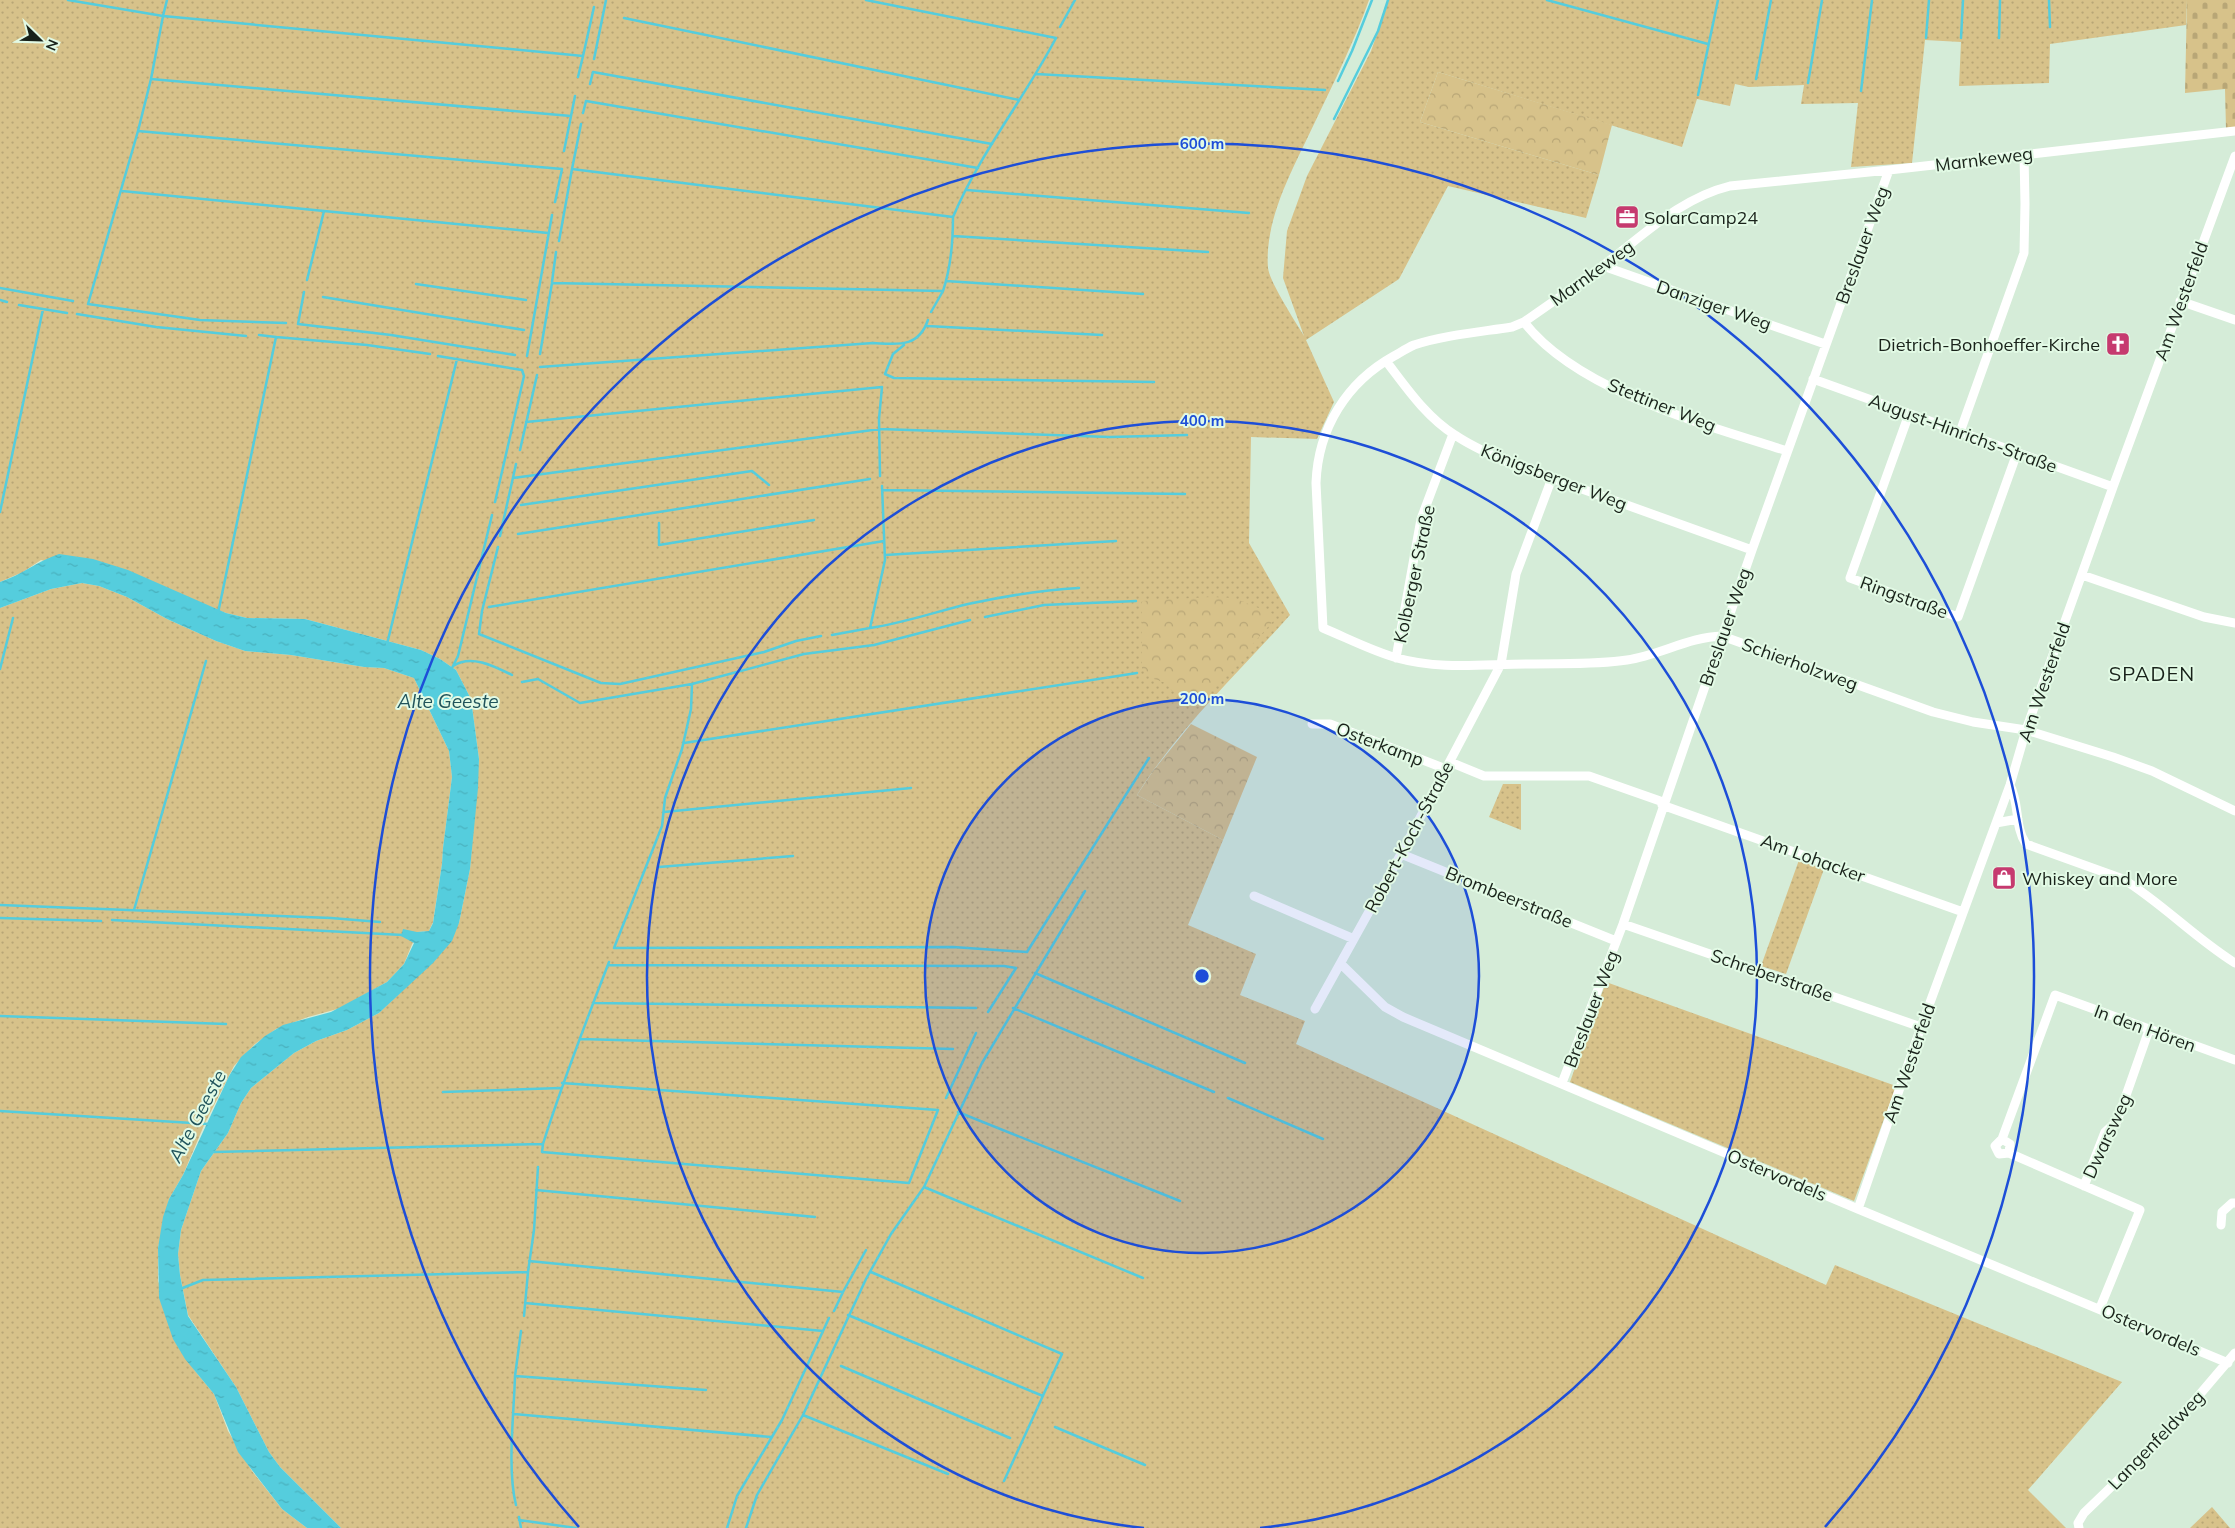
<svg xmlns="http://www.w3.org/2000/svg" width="2235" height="1528" font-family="Mulish,sans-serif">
  <defs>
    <pattern id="green-dots" width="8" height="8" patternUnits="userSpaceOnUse" patternTransform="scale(1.25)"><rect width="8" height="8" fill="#d7c28a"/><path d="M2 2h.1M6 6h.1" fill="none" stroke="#b8a676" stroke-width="1.8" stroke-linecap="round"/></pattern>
    <pattern id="forest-crowns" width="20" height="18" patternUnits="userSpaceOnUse" patternTransform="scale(1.25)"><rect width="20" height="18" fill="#d7c28a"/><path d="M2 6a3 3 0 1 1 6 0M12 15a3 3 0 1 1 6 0" fill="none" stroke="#b8a676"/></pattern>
    <pattern id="cemetery-stones" width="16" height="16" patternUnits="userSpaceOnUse" patternTransform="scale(1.25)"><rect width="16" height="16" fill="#d7c28a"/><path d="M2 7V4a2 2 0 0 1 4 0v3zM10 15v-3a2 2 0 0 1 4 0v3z" fill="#b8a676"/></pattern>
    <pattern id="water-ripples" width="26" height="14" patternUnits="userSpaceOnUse" patternTransform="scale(1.25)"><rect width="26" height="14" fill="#55cddd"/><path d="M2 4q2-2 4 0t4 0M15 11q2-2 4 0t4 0" fill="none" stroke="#49b0bd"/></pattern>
  </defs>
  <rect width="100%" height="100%" fill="#d5ecd8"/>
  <path fill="url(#green-dots)" d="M0 0H1369C1354 42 1334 82 1315 122 1295 165 1264 218 1268 268 1270 283 1295 321 1304 336L1283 278 1287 231 1307 176 1371 51 1389 0H2187L2186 25 2050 44 2049 83 1959 86 1961 42 1925 40 1912 163 1851 167 1858 103 1801 104 1804 85 1749 87 1735 84 1730 106 1697 99 1682 147 1438 72 1420 122 1599 175 1586 218 1448 186 1399 279 1306 340 1334 402 1317 439 1251 437 1249 543 1290 615C1239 672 1178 729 1137 795L1223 840 1188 925 1256 954 1240 995 1305 1021 1296 1044 1826 1285 1835 1265 2122 1382 2028 1490 2066 1528H341L280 1467 269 1452 236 1387 188 1315 180 1275 178 1254 181 1230 201 1171 228 1133 241 1103 251 1088 294 1053 316 1041 347 1030 379 1013 401 992 459 923 470 869 479 759 471 699 456 670 440 659 421 650 305 619 247 618 226 613 196 601 41 560 23 572 0 582Z
    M82 583 99 586 127 597 167 619 216 641 245 651 291 655 364 667 384 668 414 678 449 751 452 777 443 848 442 864 433 922 429 931 417 932 404 964 387 982 341 1008 308 1017 276 1029 255 1044 234 1066 205 1123 183 1175 169 1199 158 1248V1281L195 1371 214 1394 228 1431 252 1471 282 1509 307 1528H0V608L51 589Z
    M1503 784H1521V830L1489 817Z
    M1799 860 1824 869 1786 974 1761 966Z
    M1606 982 1896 1086 1854 1201 1570 1082Z
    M2212 1507 2230 1528H2190Z"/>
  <path fill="url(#forest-crowns)" d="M1438 72 1612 125 1599 175 1420 122Z
    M1211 597 1234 598 1273 614 1276 618 1204 698 1172 691 1166 683 1154 679 1142 669V601Z
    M1191 724 1257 757 1223 840 1137 795 1153 771Z"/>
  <path fill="url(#cemetery-stones)" d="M2187 0H2235V128L2226 129 2225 89 2185 93Z"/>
  <path fill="url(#water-ripples)" d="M59 554 93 559 128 570 226 613 247 618 305 619 421 650 440 659 456 670 471 699 479 759 478 788 470 869 459 923 452 941 433 963 379 1013 347 1030 316 1041 294 1053 251 1088 241 1103 228 1133 201 1171 181 1230 178 1254 180 1275 188 1316 236 1387 269 1452 280 1467 341 1528H307L282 1509 238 1452 214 1394 185 1359 173 1339 159 1298 158 1248 163 1217 169 1199 183 1175 229 1076 241 1057 265 1036 283 1025 331 1012 387 982 404 964 414 943 401 936 403 929 417 932 429 931 433 923 442 864 443 848 452 777 449 751 414 678 384 668 364 667 291 655 245 651 216 641 167 619 127 597 99 586 82 583 51 589 0 608V582C21 575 38 561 59 554Z"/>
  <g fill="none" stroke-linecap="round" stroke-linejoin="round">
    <path stroke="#55cddd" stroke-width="2.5" d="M68 0 163 16 167 0
      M866 0 1056 38C1024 99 980 153 953 217
      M1547 0 1708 44
      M2049 0 2050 27
      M624 18 1019 100
      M1060 27 1075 0
      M1926 38 1929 0
      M1961 38 1963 0
      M1999 38 2000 0
      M594 59 606 0
      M1036 74 1325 90
      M578 77 583 56
      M151 79 138 131 562 169 555 202
      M1756 79 1771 0
      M1338 81 1352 51 1372 0
      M1808 83 1822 0
      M590 84 593 72 992 144
      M1861 91 1872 0
      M1698 95 1718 0
      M583 113 586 101 978 168
      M571 116 151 79 163 16 583 56 594 7
      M1334 119 1378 31 1388 0
      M138 131 88 304 200 320 286 323
      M564 151 575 96
      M572 169 581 124
      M967 190 1249 213
      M122 191 324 211
      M953 236 1208 252
      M559 241 572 169 953 217C953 243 951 267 943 291
      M307 280 324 211 548 233
      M946 281 1143 294
      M552 282 556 252
      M416 284 526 300
      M0 288 73 301
      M304 292 298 324 391 335 515 355
      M323 297 524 330
      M0 300 7 302
      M19 305 67 313
      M77 314 156 327 246 336
      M927 326 1102 335
      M259 335 276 337
      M904 345 893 354 885 374 894 378 1154 382
      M540 354 552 283 943 291 931 312
      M438 356 522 370 524 376 495 502
      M527 356 552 215
      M540 367 873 343C896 344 918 349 928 320
      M526 422 882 387 879 419 880 476
      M520 450 537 375
      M513 478 880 429 1110 437 1187 435
      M882 490 1185 494
      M521 505 752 471 769 485
      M0 512 43 309
      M659 523V545L814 520
      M518 534 870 479
      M500 536 516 464
      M498 547 482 611 479 634 601 683 620 684 764 652 796 641 821 636
      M885 555 1116 541
      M489 607 884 541
      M218 613 276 337 367 345 430 354
      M985 617 1044 605 1136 601
      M870 628C904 623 935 612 968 604 1005 596 1041 590 1079 588
      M832 635 870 628 885 560 882 486
      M387 644 457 359
      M453 666C471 654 494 666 512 675
      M0 669 13 618
      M451 670 458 656 492 515
      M522 682 538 679 580 703 692 684 691 709 682 749 665 798 662 826 614 948 953 947 1027 952 1149 758
      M692 684 804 654 874 645 970 620
      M684 743 1137 673
      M664 812 911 788
      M659 867 793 856
      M0 905 331 918 380 922
      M134 910 206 661
      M0 918 101 921
      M112 920 403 935
      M608 965 1004 966 1016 968 988 1012
      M1035 973 1245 1063
      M595 1003 976 1008
      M1013 1008 1214 1092
      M0 1016 226 1024
      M580 1039 953 1049
      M443 1092 561 1088
      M946 1098 976 1033
      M1228 1098 1323 1139
      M0 1111 208 1124
      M958 1112 1180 1201
      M543 1144 542 1152 909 1183 938 1110 562 1083
      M214 1152 543 1144C562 1083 586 1022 609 962
      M924 1187 1143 1278
      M536 1190 815 1217
      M529 1261 843 1292 866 1250
      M871 1272 1062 1354 1004 1481
      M180 1289 203 1280 528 1272 534 1230 538 1167
      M525 1303 823 1331
      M834 1311 843 1292
      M848 1315 1043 1396
      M524 1316 528 1272
      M521 1331 515 1376 706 1390
      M841 1366 1010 1438
      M515 1376C514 1414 507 1469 516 1505
      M514 1414 771 1437
      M803 1415 948 1474
      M1055 1427 1145 1465
      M519 1517 521 1528
      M519 1520 576 1528
      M727 1528 737 1496 782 1420 829 1318
      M746 1528 757 1495 803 1415 866 1279 891 1234 924 1187 982 1063 1085 891"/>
    <path stroke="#fff" stroke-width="9" d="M2235 131 1889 170 1730 186C1681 198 1645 234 1605 264 1579 284 1551 303 1524 322L1512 327C1480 332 1445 335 1414 345 1407 348 1401 352 1394 356 1347 382 1318 428 1316 483L1323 628C1347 638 1372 651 1397 658 1440 670 1484 664 1529 664 1561 663 1595 665 1627 660 1660 655 1689 637 1722 636L1933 712 1973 722 2026 730 2113 757 2152 771 2235 811
      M1603 266 1825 344
      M2180 301 2235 320
      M1524 322C1577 391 1706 425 1787 451
      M1386 361C1406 387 1426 417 1455 435 1471 446 1489 454 1507 462L1752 550
      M1813 379 2113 487
      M1909 414 1850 578 1958 617 2017 453
      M1960 432 2024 253 2025 204 2024 154
      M2082 575 2204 617 2235 623
      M1396 658 1421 519 1453 434
      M1312 724H1330L1446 769
      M1450 762 1484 776H1589L1663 802
      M2010 785C2020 804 2014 826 2026 844L2123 879C2163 904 2195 938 2235 963
      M1662 805 1963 912
      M1996 823 2018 819
      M1401 854 1616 941
      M1254 896 1354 939
      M1623 924 1921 1027
      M1341 964 1385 1007 1403 1017 1858 1209 2228 1363
      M1315 1009 1401 854 1501 664 1516 574 1552 478
      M1562 1083 1623 924 1752 550 1889 170
      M2002 1139 2055 995 2235 1060
      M2009 1153 2010 1144 2002 1139 1995 1146 1999 1154 2009 1153 2140 1210 2100 1308
      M2084 1186 2105 1132 2117 1121 2149 1030
      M1858 1209 1921 1027 2010 785 2026 730 2113 487 2235 156
      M2221 1225 2222 1212 2232 1203H2235
      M2079 1528 2078 1523 2084 1513 2166 1434 2235 1353"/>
  </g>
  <circle cx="1202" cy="976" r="277" fill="#1d4ed8" fill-opacity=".12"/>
  <g fill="none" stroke="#1d4ed8" stroke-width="2.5">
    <circle cx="1202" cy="976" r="277"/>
    <path d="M1144 1528A555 555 0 1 1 1260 1528"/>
    <path d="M579 1527A832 832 0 1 1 1825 1527"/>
  </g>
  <defs>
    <symbol id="office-square" viewBox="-11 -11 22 22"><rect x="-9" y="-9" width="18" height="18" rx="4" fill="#c63a6f" stroke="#e2fae5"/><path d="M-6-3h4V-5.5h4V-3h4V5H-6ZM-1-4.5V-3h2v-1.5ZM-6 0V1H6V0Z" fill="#fff"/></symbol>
    <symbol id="church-square" viewBox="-11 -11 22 22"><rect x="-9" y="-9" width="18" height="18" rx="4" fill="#c63a6f" stroke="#e2fae5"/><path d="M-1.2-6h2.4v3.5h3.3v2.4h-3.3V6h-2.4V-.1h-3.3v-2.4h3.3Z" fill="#fff"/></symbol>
    <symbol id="shop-square" viewBox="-11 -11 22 22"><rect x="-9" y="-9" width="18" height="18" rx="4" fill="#c63a6f" stroke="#e2fae5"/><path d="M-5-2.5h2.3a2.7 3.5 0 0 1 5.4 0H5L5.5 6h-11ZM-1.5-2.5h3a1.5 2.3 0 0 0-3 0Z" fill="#fff"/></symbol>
  </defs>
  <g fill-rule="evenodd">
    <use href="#office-square" x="1613" y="203" width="28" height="28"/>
    <use href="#church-square" x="2104" y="330" width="28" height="28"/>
    <use href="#shop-square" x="1990" y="864" width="28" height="28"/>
  </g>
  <g text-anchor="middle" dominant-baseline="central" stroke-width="4" stroke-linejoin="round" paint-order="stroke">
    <g font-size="18" fill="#19221a" stroke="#e2fae5">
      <text transform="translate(1984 159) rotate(-7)">Marnkeweg</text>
      <text transform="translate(1862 245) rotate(-70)">Breslauer Weg</text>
      <text transform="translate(1592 273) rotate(-36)">Marnkeweg</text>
      <text transform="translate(2181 301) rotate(-70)">Am Westerfeld</text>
      <text transform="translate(1714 305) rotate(19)">Danziger Weg</text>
      <text transform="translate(1662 405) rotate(22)">Stettiner Weg</text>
      <text transform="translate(1963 433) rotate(20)">August-Hinrichs-Straße</text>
      <text transform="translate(1554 477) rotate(21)">Königsberger Weg</text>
      <text transform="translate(1414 574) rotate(-78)">Kolberger Straße</text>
      <text transform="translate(1904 597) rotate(20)">Ringstraße</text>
      <text transform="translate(1725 627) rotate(-71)">Breslauer Weg</text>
      <text transform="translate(1800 664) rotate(20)">Schierholzweg</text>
      <text transform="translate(2044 682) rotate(-71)">Am Westerfeld</text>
      <text transform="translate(1380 744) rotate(21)">Osterkamp</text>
      <text transform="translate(1409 837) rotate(-62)">Robert-Koch-Straße</text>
      <text transform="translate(1813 858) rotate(20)">Am Lohacker</text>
      <text transform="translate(1509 897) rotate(22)">Brombeerstraße</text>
      <text transform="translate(1772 975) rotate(19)">Schreberstraße</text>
      <text transform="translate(1591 1009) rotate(-69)">Breslauer Weg</text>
      <text transform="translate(2145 1028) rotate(20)">In den Hören</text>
      <text transform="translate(1909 1063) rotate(-71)">Am Westerfeld</text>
      <text transform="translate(2107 1136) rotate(-65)">Dwarsweg</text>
      <text transform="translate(1777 1175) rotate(23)">Ostervordels</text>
      <text transform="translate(2151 1330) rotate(23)">Ostervordels</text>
      <text transform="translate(2156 1440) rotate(-46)">Langenfeldweg</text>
    </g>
    <g font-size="18" fill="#19221a" stroke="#e2fae5" text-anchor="start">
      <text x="1644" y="217">SolarCamp24</text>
      <text x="2100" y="344" text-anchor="end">Dietrich-Bonhoeffer-Kirche</text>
      <text x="2022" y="878">Whiskey and More</text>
    </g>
    <g font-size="19" font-style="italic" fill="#20535b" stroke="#e2fae5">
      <text x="448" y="701">Alte Geeste</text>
      <text transform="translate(197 1116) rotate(-62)">Alte Geeste</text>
    </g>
    <g font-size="20" letter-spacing="1" fill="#19221a" stroke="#e2fae5">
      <text x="2152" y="673">SPADEN</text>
    </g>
  </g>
  <circle cx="1202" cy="976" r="8" fill="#1d4ed8" stroke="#e2fae5" stroke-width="2.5"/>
  <g font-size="15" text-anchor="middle" font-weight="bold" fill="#1d4ed8" stroke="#e2fae5" stroke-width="4" stroke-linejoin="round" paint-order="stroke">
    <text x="1202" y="149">600 m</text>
    <text x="1202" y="426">400 m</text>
    <text x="1202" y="704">200 m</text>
  </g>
  <g transform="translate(40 40) rotate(113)" stroke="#e2fae5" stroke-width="4" paint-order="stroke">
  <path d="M0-4L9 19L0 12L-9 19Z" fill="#19221a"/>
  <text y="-8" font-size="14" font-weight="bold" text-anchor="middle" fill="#19221a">N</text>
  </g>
</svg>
